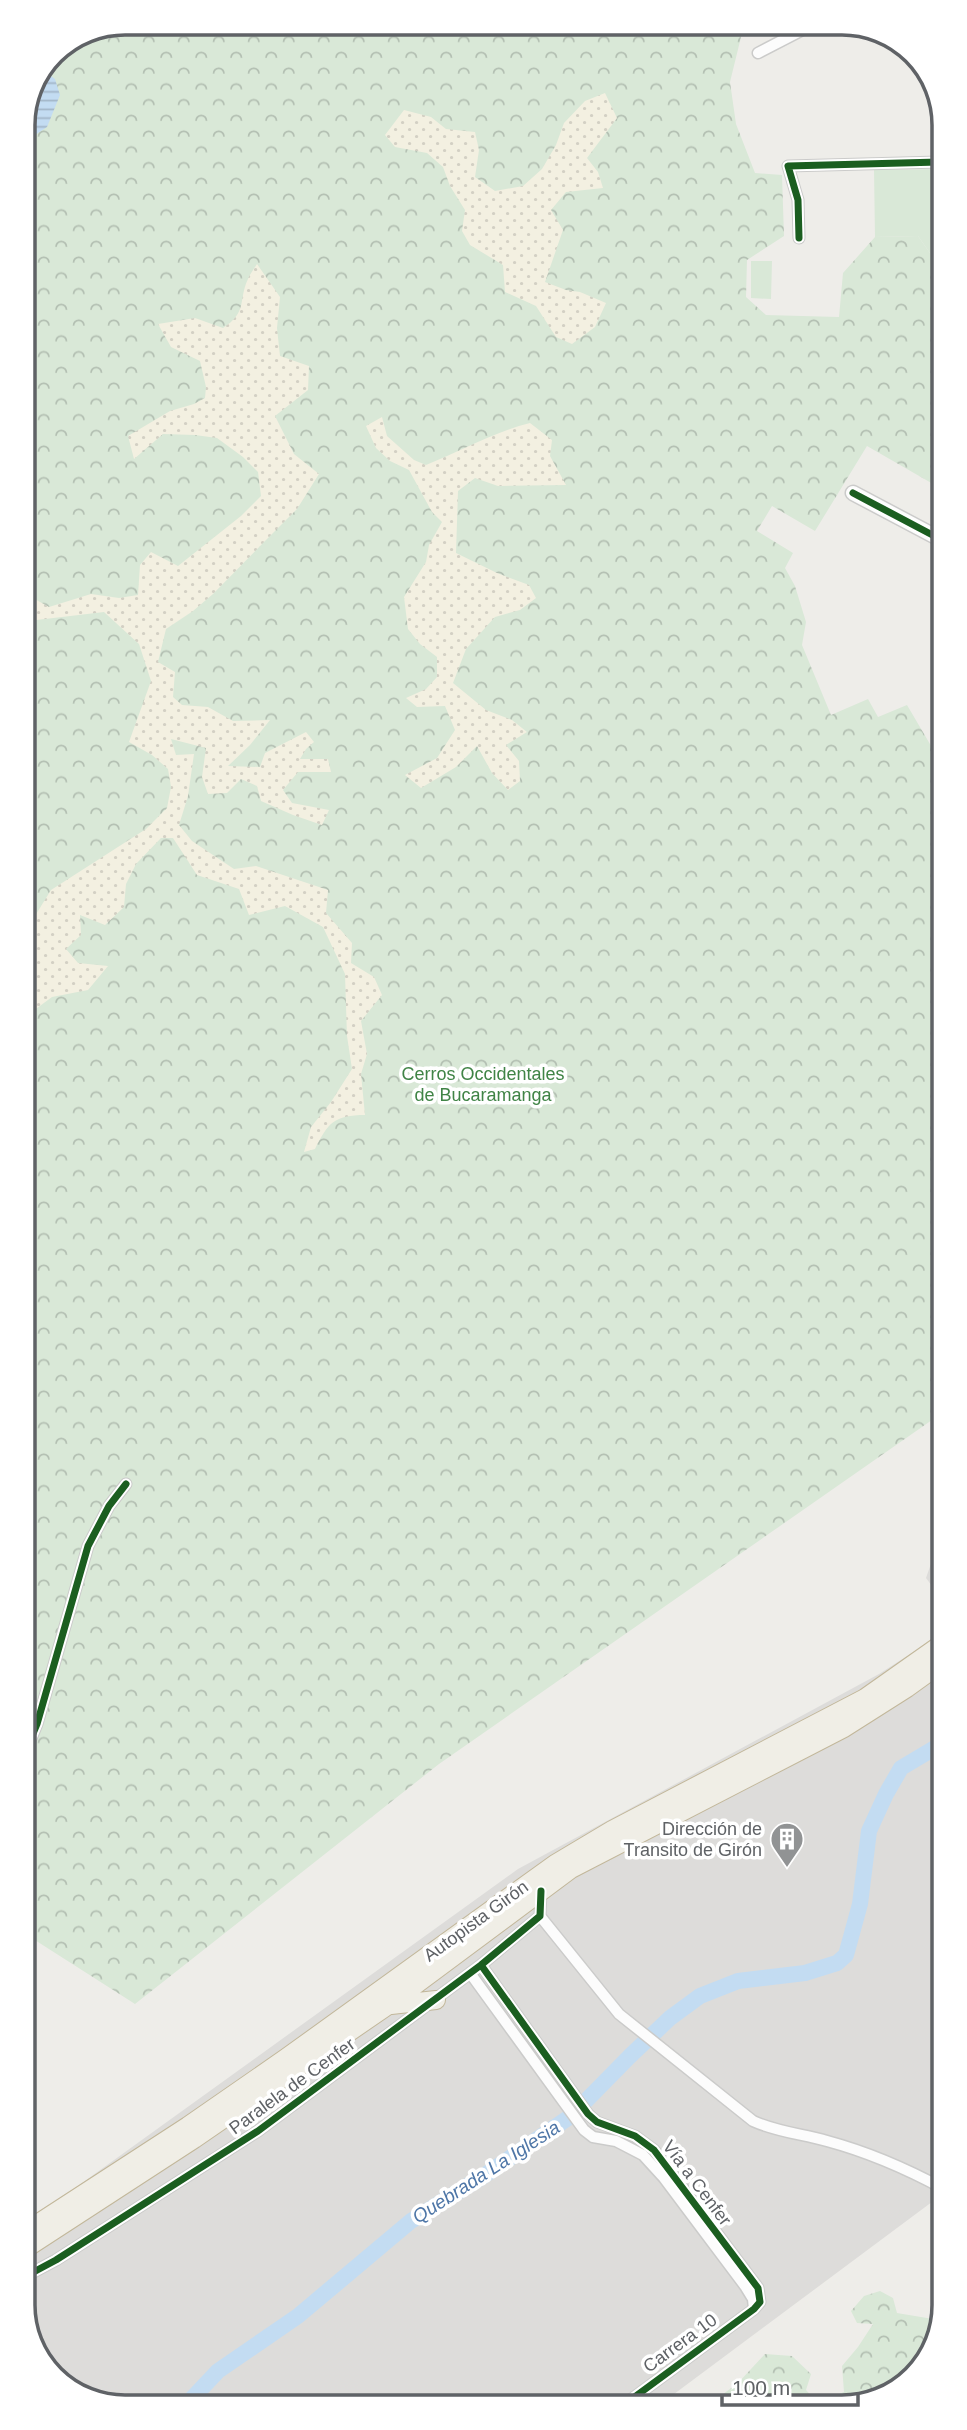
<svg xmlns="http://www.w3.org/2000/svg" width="967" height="2430" font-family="Arial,sans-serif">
  <defs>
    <pattern id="forest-crowns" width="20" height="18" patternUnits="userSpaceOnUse" patternTransform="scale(1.75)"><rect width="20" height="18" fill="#d9e8d7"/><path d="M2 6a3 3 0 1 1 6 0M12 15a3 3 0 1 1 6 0" fill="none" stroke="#b3bfb2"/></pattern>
    <pattern id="sand-dots" width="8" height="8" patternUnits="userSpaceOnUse" patternTransform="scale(1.75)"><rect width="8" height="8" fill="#f3f0e1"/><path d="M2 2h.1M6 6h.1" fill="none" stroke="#d3d0c4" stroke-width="1.8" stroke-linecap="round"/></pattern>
    <pattern id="water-rules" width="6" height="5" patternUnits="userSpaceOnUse" patternTransform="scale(1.75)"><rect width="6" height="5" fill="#c3dcf2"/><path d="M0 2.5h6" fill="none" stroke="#a2b6c8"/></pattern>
  </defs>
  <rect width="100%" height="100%" fill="#eeede9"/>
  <path fill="#dddcda" d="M942 1532 943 1601 926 1578Z
    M943 1633 944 2193 662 2403 118 2407 62 2386 28 2338V2222L518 1869 879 1674Z"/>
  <path fill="#d9e8d7" d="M939 169V266L918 236 875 237 874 170Z
    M751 261H772L771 299 751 298Z"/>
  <path fill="url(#forest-crowns)" d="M125 23H776L742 33 730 82 736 124 755 173 782 175 784 236 747 260 746 297 766 315 839 317 843 273 875 237 918 236 939 266 940 488 867 446 815 531 772 506 757 531 793 553 785 568 795 586 806 622 802 645 831 715 868 699 878 717 907 705 937 756 941 754 942 1413 439 1764 135 2004 27 1935 23 118 53 52Z
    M880 2291 893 2298 897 2313 939 2320 923 2367 875 2402H818L844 2392 842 2366 858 2347 873 2324 857 2323 851 2311 864 2296Z
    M765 2354 792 2356 811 2374 806 2390 817 2402 711 2403 738 2383Z"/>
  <path fill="url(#sand-dots)" d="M605 93 617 118 587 158 598 172 603 188 566 192 551 210 563 230 545 282 566 290 580 292 606 303 595 327 572 344 556 337 536 306 505 292 503 265 470 245 462 231 465 210 450 186 443 167 427 153 395 147 385 135 404 110 431 117 446 129 475 132 479 150 475 177 495 191 523 186 542 169 556 145 564 123 585 101Z
    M257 264 280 297 277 328 280 356 309 366 308 390 275 416 294 454 319 474 297 509 263 543 213 594 193 611 166 629 158 662 175 672 173 697 182 705 208 707 233 721 270 720 250 745 228 766 260 767 265 753 306 732 314 742 306 749 300 759H328L331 772H298L283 790 292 803 329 810 322 825 293 815 261 801 257 786 241 779 227 793 208 794 202 777 206 748 171 739 176 755 194 754 188 796 179 825 192 841 234 869 256 866 328 890 326 913 352 943 351 963 374 977 382 995 361 1021 367 1054 361 1074 365 1115C334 1115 328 1123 315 1149L304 1152 311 1127 331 1102 352 1069 347 1036 345 974 323 927 285 906 249 915 239 889 197 875 173 838H161L136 864 126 884 124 907 105 925 80 915 81 935 66 949 78 963 108 966 88 990 52 997 25 1017V995L36 978 30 924 51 890 146 829 167 808 171 787 168 769 152 755 129 742 151 681 139 644 104 612 28 621 24 623V593L49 607 91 594 119 598 138 595 140 565 151 552 178 566 241 516 261 496 258 472 243 457 217 438 195 435 163 434 134 459 128 436 170 411 194 404 205 398 206 387 200 361 171 347 158 324 195 318 223 328C248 312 238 300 248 279 250 274 254 269 257 264Z
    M382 417 387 436 414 460 426 465C461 451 494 432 530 423L552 440 550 456 566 485 498 486 475 478 458 491 456 553 497 573 529 585 536 598 520 610 495 617 466 649 453 683 486 710 512 720 527 732 506 745 519 761 520 781 508 790 492 773 477 746 456 767 421 788 405 775 437 758 455 730 445 706 417 707 406 698 426 689 437 677V657L420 644 408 629 404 597 426 562 429 545 442 522 432 512 409 470 390 461 376 448 366 426Z"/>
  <path fill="url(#water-rules)" d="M44 71 55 79 60 95 47 127 23 143V118Z"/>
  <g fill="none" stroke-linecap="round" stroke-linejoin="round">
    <path stroke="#c3dcf2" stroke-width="16" d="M184 2407 218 2371 298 2316 411 2221 485 2175 571 2116 630 2056 670 2018 700 1996 738 1981 805 1973 837 1963 846 1955 860 1904 869 1831 886 1794 901 1768 943 1743"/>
    <defs>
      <path id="minor" d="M758 53 816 23
        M799 238 798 200 788 166 939 162
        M27 1748 37 1724 88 1546 109 1506 126 1484
        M540 1916 619 2014 753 2121C777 2132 803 2134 827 2141 868 2152 907 2169 944 2189
        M481 1965 588 2114 597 2122 635 2136 654 2150 758 2288 760 2302 754 2309 625 2404
        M470 1973 584 2130 593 2137 616 2141 643 2155 664 2178 745 2286 753 2299 754 2309
        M28 2275 56 2260 258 2131 481 1965 540 1916 541 1891"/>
      <path id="tertiary" d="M853 493 940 539"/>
      <path id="trunk" d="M391 2005 436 2000
        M28 2230 188 2126 286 2058 555 1864 612 1830 865 1698 943 1643
        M28 2247 194 2139 387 2006 571 1869 844 1728 907 1688 943 1662"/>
    </defs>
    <use href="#minor" stroke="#cbcbca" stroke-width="13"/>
    <use href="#tertiary" stroke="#cbcbca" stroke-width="17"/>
    <use href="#trunk" stroke="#c2b79a" stroke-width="20"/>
    <use href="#minor" stroke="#fcfcfc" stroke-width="10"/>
    <use href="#tertiary" stroke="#fcfcfc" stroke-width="14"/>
    <use href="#trunk" stroke="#f0eee6" stroke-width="18"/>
    <defs>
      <path id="cycleway" d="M799 238 798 200 788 166 939 162
        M853 493 940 539
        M27 1748 37 1724 88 1546 109 1506 126 1484
        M481 1965 588 2114 597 2122 635 2136 654 2150 758 2288 760 2302 754 2309 625 2404
        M28 2275 56 2260 258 2131 481 1965 540 1916 541 1891"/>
    </defs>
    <use href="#cycleway" stroke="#fff" stroke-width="11"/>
    <use href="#cycleway" stroke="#1b5e20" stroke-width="7"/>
  </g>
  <defs>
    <symbol id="building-pin" viewBox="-11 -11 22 30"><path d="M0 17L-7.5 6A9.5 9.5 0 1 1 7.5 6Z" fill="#919394" stroke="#fff"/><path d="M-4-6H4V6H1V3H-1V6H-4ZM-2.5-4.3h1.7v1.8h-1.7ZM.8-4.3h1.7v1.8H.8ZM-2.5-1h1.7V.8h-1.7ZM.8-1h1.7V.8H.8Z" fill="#fff"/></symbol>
  </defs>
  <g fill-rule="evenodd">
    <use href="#building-pin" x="768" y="1820" width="38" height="52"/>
  </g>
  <g text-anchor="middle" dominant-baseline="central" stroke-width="7" stroke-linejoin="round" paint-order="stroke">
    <g font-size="18" fill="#408446" stroke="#fff">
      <text x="483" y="1074">Cerros Occidentales<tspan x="483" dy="21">de Bucaramanga</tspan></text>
    </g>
    <g font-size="18" fill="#5f6266" stroke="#fff" text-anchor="end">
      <text x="762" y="1829">Dirección de<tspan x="762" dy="21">Transito de Girón</tspan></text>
    </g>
    <g font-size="18" fill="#5f6266" stroke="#fff">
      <text transform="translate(476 1921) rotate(-36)">Autopista Girón</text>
      <text transform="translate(292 2086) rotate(-36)">Paralela de Cenfer</text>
      <text transform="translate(697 2183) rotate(53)">Vía a Cenfer</text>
      <text transform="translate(680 2343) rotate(-36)">Carrera 10</text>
    </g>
    <g font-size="19" font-style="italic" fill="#4e76a7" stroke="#fff">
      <text transform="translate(486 2172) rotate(-33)">Quebrada La Iglesia</text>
    </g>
  </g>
  <path d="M0 0H967V2430H0ZM125 35H842A90 90 0 0 1 932 125V2305A90 90 0 0 1 842 2395H125A90 90 0 0 1 35 2305V125A90 90 0 0 1 125 35Z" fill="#fff" fill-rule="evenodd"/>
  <path fill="none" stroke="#5f6266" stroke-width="3.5" d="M125 35H842A90 90 0 0 1 932 125V2305A90 90 0 0 1 842 2395H125A90 90 0 0 1 35 2305V125A90 90 0 0 1 125 35Z"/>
  <path d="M722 2395v10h136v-10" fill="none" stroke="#5f6266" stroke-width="3.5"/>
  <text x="732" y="2395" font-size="21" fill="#5f6266" stroke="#ffffff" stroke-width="5" paint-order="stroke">100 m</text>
</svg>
